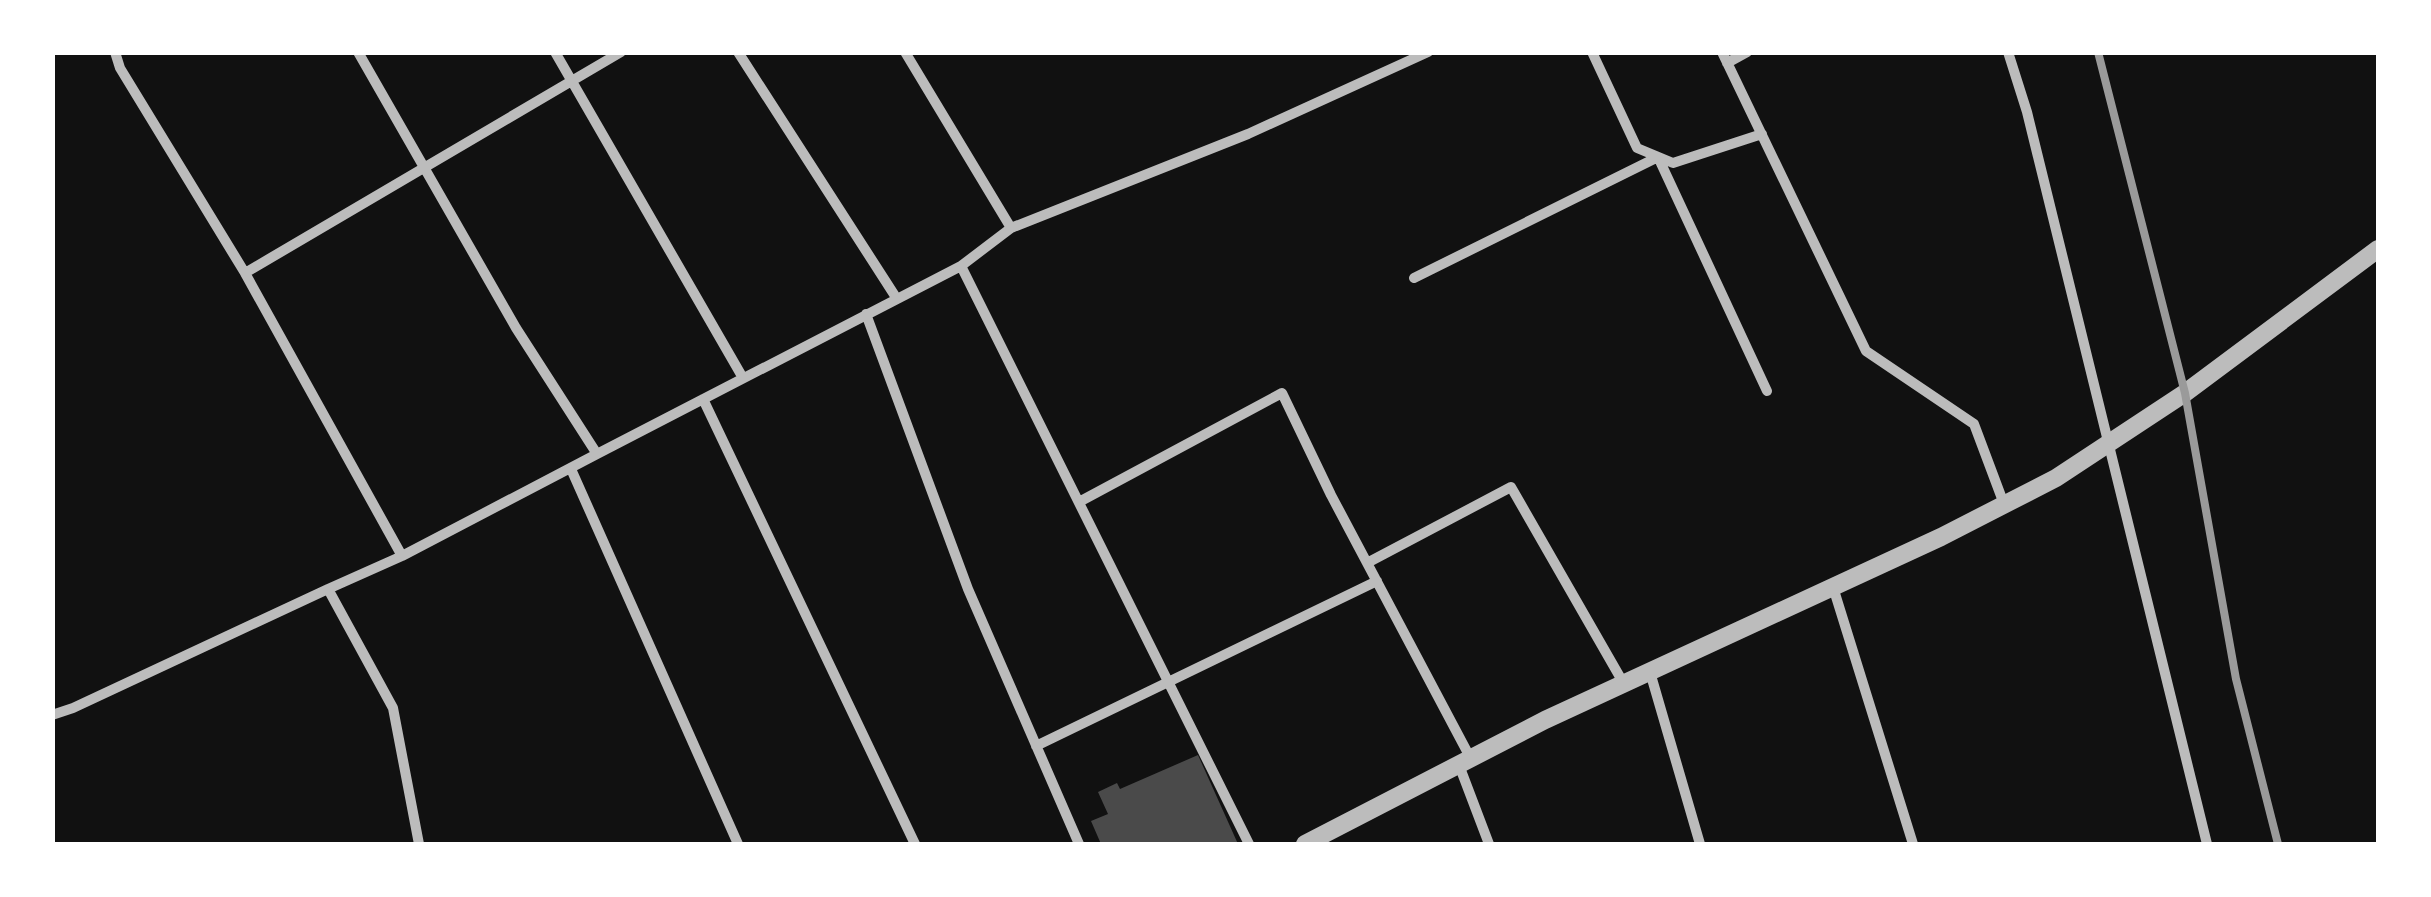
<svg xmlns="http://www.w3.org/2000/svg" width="2431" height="897" font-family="'Archivo Narrow',sans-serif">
  <rect width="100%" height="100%" fill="#111"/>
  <path fill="#4a4a4a" d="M1198 755 1238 844H1101L1091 821 1108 814 1098 792 1117 783 1120 789Z"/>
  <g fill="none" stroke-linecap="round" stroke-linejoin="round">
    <path stroke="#bcbcbc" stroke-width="10" d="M115 52 120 68 245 273 402 556
      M358 52 516 328 597 454 402 556 328 589 393 708 419 844
      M555 52 743 378
      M738 52 897 299
      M905 52 1011 228 961 266 1249 844
      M1592 52 1637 148 1673 163 1762 134
      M1722 52 1866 351 1974 424 2004 504
      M2008 52 2027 112 2207 844
      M1727 63 1747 52
      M1011 228 1248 134 1428 52
      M245 273 621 52
      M1414 278 1658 157 1767 391
      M866 314 968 589 1079 844
      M703 399 915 844
      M597 454 961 266
      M571 469 738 844
      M1079 502 1282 393 1331 495 1471 759
      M1367 563 1511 487 1624 684
      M1833 587 1913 844
      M1650 672 1700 844
      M52 715 73 708 328 589
      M1036 746 1377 581
      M1459 765 1489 844"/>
    <path stroke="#bcbcbc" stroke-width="18" d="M1305 844 1545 720 1941 537 2056 478 2185 393 2378 249"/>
    <path stroke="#9a9a9a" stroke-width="8" d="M2098 52 2185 393 2236 679 2278 844"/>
  </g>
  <rect width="2431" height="897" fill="none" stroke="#ffffff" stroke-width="110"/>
</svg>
